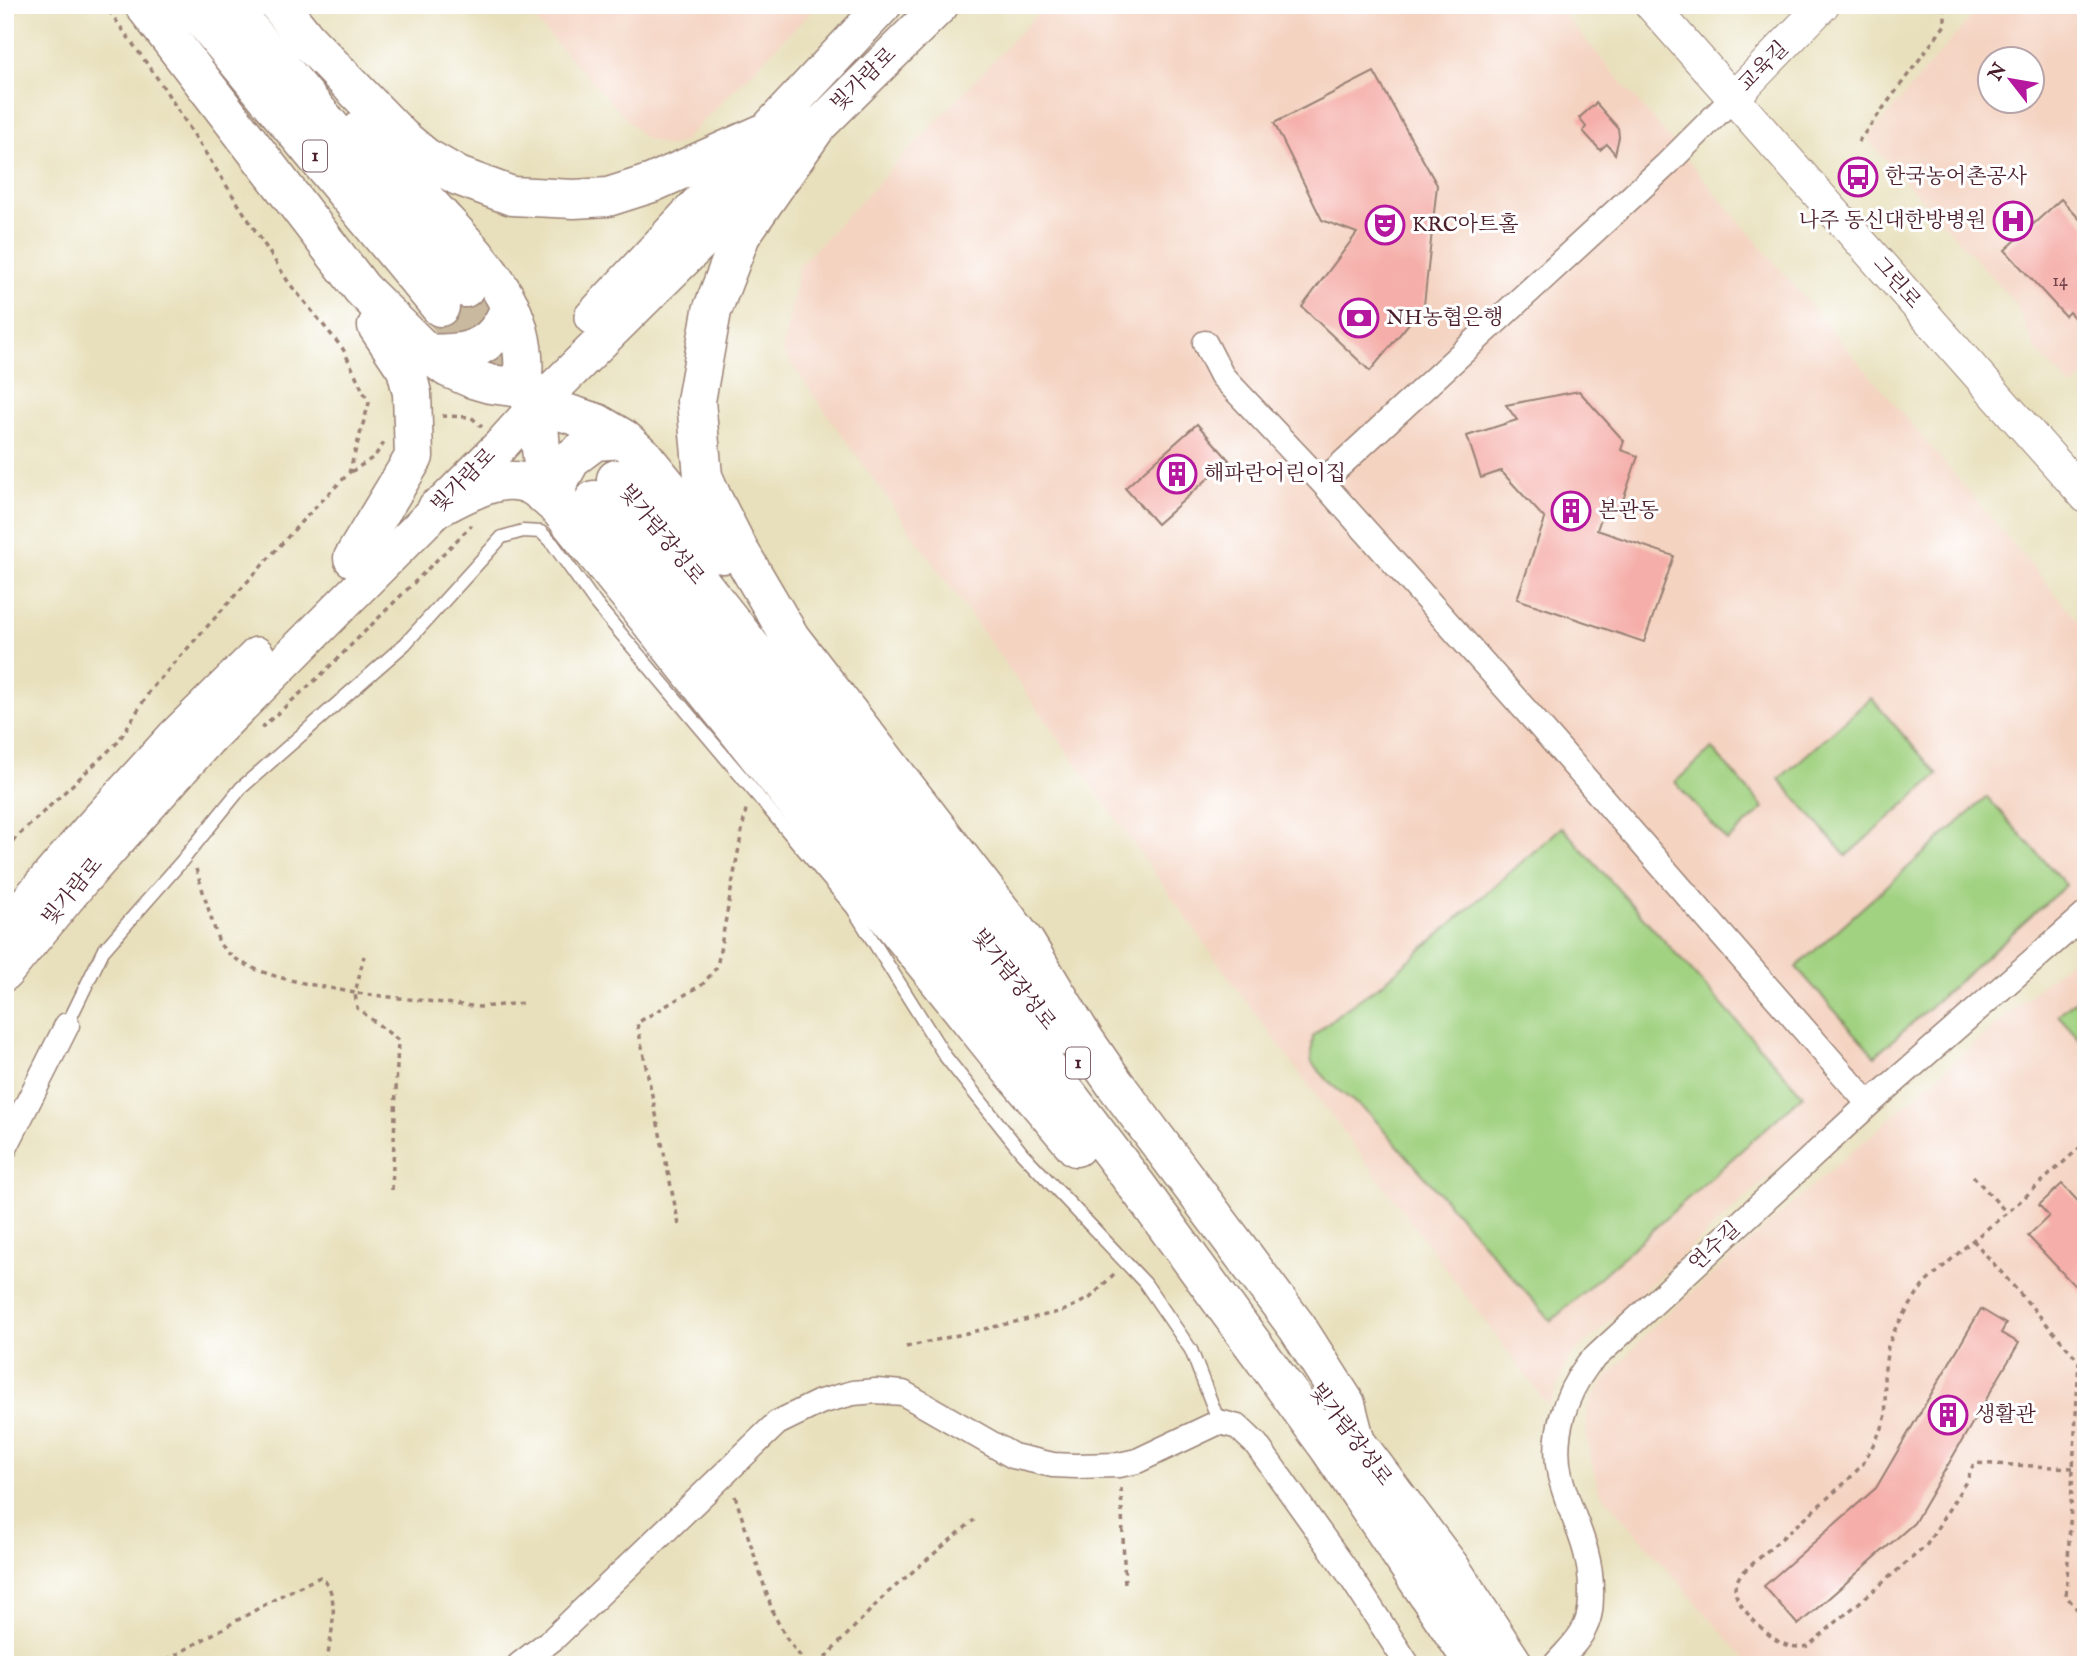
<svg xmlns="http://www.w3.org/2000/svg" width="2091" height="1670" font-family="'IM FELL English','Noto Serif KR',serif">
  <rect width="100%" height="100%" fill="#fff"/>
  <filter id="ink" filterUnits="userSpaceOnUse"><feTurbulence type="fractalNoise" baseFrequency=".0143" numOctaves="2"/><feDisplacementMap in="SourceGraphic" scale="14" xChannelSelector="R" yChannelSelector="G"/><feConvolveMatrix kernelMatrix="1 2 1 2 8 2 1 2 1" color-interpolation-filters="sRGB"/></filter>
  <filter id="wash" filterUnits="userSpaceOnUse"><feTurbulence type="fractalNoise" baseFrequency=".00686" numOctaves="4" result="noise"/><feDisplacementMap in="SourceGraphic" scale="28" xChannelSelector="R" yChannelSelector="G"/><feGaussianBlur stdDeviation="1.57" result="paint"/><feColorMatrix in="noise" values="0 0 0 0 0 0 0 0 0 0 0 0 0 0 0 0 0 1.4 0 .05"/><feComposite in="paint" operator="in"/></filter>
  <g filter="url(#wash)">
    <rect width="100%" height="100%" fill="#e8e0bc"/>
    <path fill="#f4d3c1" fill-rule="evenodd" d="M521 5H818L682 142 669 147 644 138Z
      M1046 5H1556L2086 630V890L1569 1358 1549 1407 1245 1000 782 351 799 266Z
      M1981 5H2086V375L2072 388 2035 349 2015 303 1867 139ZM1990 60H2032V102H1990Z
      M2086 946V1665H1750L1598 1489 1586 1436 1587 1406 1601 1385 1649 1330Z"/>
    <path fill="#a1d281" stroke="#767856" stroke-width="2" d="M1871 698 1938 775 1846 856 1779 779Z
      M1712 749 1764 808 1727 841 1675 782Z
      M1987 797 2066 885 1875 1056 1796 967Z
      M1562 827 1803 1095 1551 1321 1371 1115 1333 1086 1311 1062 1313 1036 1337 1015 1383 983Z
      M2086 991V1046L2058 1015Z"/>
    <g id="blocks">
      <path fill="#f5aea9" d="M1374 72 1437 185 1424 305 1370 371 1302 307 1357 233 1322 220 1274 123Z
        M1596 103 1618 128 1619 137 1615 154 1607 144 1600 150 1583 131 1586 127 1579 118Z
        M2061 199 2086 226V331L2069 312 2065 316 2005 250Z
        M1579 391 1624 441 1621 450 1638 456 1622 503 1608 498 1597 530 1674 556 1644 642 1517 599 1545 519 1501 471 1481 478 1467 436 1517 420 1506 405Z
        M1197 424 1229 460 1157 524 1125 488Z
        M2062 1184 2086 1210V1298L2028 1236 2049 1216 2039 1205Z
        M1981 1309 2006 1324 2001 1333 2019 1343 1914 1523 1798 1625 1764 1586 1876 1488Z"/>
    </g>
  </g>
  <g filter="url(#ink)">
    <use href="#blocks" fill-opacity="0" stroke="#998074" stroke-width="2"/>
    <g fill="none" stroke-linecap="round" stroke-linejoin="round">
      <path stroke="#c8b99f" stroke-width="38" stroke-dasharray="38 19" stroke-linecap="butt" d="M465 288 517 354
        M440 307 493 374"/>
      <defs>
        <path id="service" d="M67 1025 103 951 182 861 241 788 405 644 502 537 523 531 541 532 553 544 596 604 853 909 945 1056 1022 1153 1145 1283 1191 1350 1219 1422"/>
        <path id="minor" d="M1205 343 1222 376 1322 482 1537 723 1869 1104
          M1322 482 1666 165 1733 98
          M5 1148 67 1025
          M519 1665 554 1638 777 1423 820 1402 853 1393 876 1391 903 1393 1013 1456 1053 1465 1076 1466 1119 1465 1137 1461 1219 1422 1238 1427 1256 1444 1347 1571 1408 1665
          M1555 1665C1565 1653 1579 1641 1585 1627 1591 1615 1591 1603 1591 1590 1591 1545 1570 1516 1560 1476 1551 1436 1565 1395 1588 1364L1869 1104 2086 914"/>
        <path id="tertiary" d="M1651 5 2086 497
          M1733 98 1823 5"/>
        <path id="secondary" d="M592 317 884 5
          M5 928 91 828 174 737 257 655
          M5 973 81 881 207 740 501 445 538 404 941 5"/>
        <path id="trunk" d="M144 5 362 289 427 353 448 368 473 379 490 384 522 388 538 404 597 423 624 439 644 457 723 554
          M191 5 440 307
          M229 5 465 288
          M279 5 307 40 401 137 425 157 458 176 512 196 574 199 608 197 652 183 766 132
          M817 126 741 235 712 311 696 401 703 476 712 497 740 552 790 637 1025 942 1084 1039 1115 1084 1297 1327 1346 1404 1356 1443
          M363 128 373 144C397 169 420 194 443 219 490 270 532 314 522 388
          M427 353C468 356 496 348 510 306
          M538 404C540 438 540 473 556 504
          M616 479 664 536 1058 1037
          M594 500 944 932 1137 1186 1329 1448 1475 1665
          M558 507 557 485 572 458 595 441 624 439
          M437 508C464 495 502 470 532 486 541 491 550 501 558 507L1010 1069 1076 1147
          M353 558 414 457 412 393 406 369 377 326
          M1340 1421 1450 1567 1514 1665"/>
      </defs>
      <use href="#service" stroke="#998074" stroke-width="15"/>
      <use href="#minor" stroke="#998074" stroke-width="27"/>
      <use href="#tertiary" stroke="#998074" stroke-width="34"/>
      <use href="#secondary" stroke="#998074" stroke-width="38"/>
      <use href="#trunk" stroke="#998074" stroke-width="41"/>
      <path stroke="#998074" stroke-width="3.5" stroke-dasharray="5 5" stroke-linecap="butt" d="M1858 142 1945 25V5
        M442 416 471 417 482 427
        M351 472 374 457 384 443
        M261 728 321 675 472 525
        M5 848 118 742 151 689 302 521 349 473 369 403 343 349 289 283 160 82 105 5
        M196 869 219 943C244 978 315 984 355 993L364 956
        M1973 1176 2007 1213
        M392 1190 398 1040 357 1008 355 993 480 1007 524 1003
        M679 1225 637 1023 703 984 717 967 746 809
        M1973 1240 2079 1361 2066 1596 2082 1615H2086
        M906 1347 1063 1311 1090 1298 1115 1273
        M2073 1468 1974 1463 1967 1480 1926 1546 1808 1646C1799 1648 1790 1647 1781 1643 1768 1636 1734 1605 1735 1589 1735 1583 1738 1579 1741 1574L1847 1481 1863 1464 1882 1428 1886 1415 1884 1376 1888 1346 1896 1327 1924 1284 1973 1240 2007 1213 2086 1142
        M1121 1488 1125 1586
        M735 1496 773 1613 787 1639 807 1665
        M158 1665 284 1594 320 1577C343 1592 330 1641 326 1665
        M818 1665 885 1595 974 1520"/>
      <use href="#service" stroke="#fff" stroke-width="12"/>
      <use href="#minor" stroke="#fff" stroke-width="24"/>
      <use href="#tertiary" stroke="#fff" stroke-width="32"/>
      <use href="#secondary" stroke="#fff" stroke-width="35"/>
      <use href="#trunk" stroke="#fff" stroke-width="38"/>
    </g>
  </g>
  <defs>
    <symbol id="bus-ring" viewBox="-11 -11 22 22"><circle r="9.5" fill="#fff" stroke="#b5179e" stroke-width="1.5"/><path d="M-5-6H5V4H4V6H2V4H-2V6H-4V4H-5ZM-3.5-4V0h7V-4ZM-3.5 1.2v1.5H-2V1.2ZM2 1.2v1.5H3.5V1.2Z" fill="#b5179e"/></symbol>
    <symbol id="hospital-ring" viewBox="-11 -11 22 22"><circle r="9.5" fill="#fff" stroke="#b5179e" stroke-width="1.5"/><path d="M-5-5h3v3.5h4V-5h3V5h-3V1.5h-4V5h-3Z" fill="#b5179e"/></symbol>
    <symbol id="theatre-ring" viewBox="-11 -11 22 22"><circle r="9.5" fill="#fff" stroke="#b5179e" stroke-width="1.5"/><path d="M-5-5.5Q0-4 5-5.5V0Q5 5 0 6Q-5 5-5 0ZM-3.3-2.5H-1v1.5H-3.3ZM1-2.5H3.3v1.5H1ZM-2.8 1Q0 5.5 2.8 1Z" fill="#b5179e"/></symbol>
    <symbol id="bank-ring" viewBox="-11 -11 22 22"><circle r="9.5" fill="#fff" stroke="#b5179e" stroke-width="1.5"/><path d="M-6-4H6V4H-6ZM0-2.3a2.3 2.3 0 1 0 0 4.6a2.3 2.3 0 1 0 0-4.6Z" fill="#b5179e"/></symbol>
    <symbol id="building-ring" viewBox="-11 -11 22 22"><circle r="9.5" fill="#fff" stroke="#b5179e" stroke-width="1.5"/><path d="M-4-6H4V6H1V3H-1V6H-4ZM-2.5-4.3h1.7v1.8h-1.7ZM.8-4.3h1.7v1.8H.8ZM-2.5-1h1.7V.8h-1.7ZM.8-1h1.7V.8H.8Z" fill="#b5179e"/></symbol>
  </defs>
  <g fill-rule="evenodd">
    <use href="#bus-ring" x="1836" y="155" width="44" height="44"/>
    <use href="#hospital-ring" x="1991" y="199" width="44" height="44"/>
    <use href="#theatre-ring" x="1363" y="203" width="44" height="44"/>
    <use href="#bank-ring" x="1337" y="296" width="44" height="44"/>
    <use href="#building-ring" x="1155" y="452" width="44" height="44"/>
    <use href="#building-ring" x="1549" y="489" width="44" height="44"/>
    <use href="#building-ring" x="1926" y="1393" width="44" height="44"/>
  </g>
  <g text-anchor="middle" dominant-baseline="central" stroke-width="6" stroke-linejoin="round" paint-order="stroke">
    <g font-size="18" fill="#75434a">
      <text x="2060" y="281">14</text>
    </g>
    <g fill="#fff" stroke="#80626b" stroke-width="2">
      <rect x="303" y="140.5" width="24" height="31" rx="5"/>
      <rect x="1066" y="1047.5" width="24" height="31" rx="5"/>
    </g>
    <g font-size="19" font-weight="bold" fill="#4a1f2b">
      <text x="315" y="156">1</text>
      <text x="1078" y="1063">1</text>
    </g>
    <g font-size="21" fill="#4a1f2b" stroke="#fff">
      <text transform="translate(1764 67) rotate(-45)">교육길</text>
      <text transform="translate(864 80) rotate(-44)">빛가람로</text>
      <text transform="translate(1896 283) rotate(49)">그린로</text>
      <text transform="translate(464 481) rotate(-45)">빛가람로</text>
      <text transform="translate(661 535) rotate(51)">빛가람장성로</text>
      <text transform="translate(73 892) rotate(-50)">빛가람로</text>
      <text transform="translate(1013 980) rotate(52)">빛가람장성로</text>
      <text transform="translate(1715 1247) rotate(-43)">연수길</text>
      <text transform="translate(1350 1435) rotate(53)">빛가람장성로</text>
    </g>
    <g font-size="21" fill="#4a1f2b" stroke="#fff" text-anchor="start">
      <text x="1885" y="177">한국농어촌공사</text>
      <text x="1986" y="221" text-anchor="end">나주 동신대한방병원</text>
      <text x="1412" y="225">KRC아트홀</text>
      <text x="1386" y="318">NH농협은행</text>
      <text x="1204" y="474">해파란어린이집</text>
      <text x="1598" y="511">본관동</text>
      <text x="1975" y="1415">생활관</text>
    </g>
  </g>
  <rect width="2091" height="1670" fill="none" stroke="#fff" stroke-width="28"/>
  <g transform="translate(2011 80) rotate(301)"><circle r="33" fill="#ffffff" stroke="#b7a5aa" stroke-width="2"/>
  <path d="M0-5L12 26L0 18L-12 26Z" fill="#b5179e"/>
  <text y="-10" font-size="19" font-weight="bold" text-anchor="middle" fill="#4a1f2b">N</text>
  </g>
</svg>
